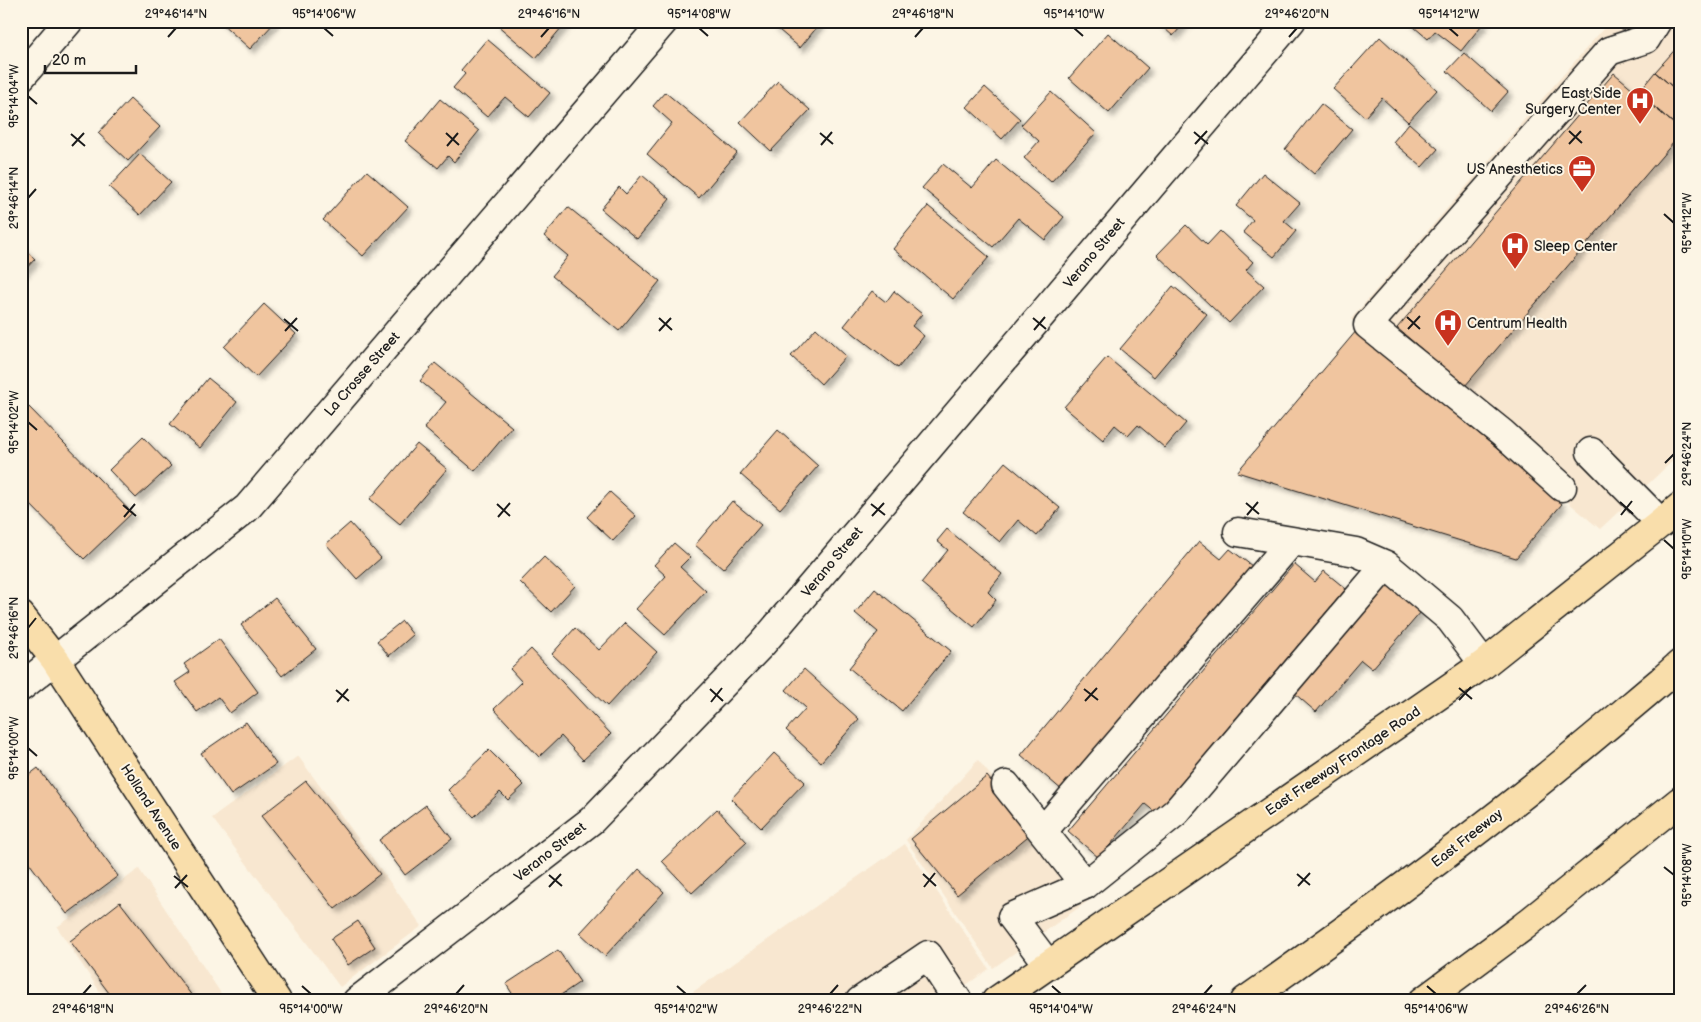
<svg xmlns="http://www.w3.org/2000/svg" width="1701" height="1022" font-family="'Balsamiq Sans',sans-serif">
  <defs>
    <filter id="shadow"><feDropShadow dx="4.5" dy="4.5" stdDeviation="2.5" flood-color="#0004"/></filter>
  </defs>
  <rect width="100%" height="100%" fill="#fcf5e5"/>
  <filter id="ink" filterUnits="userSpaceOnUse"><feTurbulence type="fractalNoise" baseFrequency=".02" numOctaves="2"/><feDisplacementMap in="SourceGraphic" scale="10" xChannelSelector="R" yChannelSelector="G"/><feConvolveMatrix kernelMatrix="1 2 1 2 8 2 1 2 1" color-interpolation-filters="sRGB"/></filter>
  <g filter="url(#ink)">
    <path fill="#f8e7d0" d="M1610 21H1680V454L1600 529 1351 319Z
      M298 756 422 926 340 987 212 818Z
      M978 760 1091 899 993 968 906 840Z
      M905 844 989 969 943 1001H680Z
      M139 869 226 1001H106L57 927Z"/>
    <path fill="#f0c59f" stroke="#1c1c1c" filter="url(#shadow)" d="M219 21H276L250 49Z
      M499 21H567L536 58 496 24Z
      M774 21H822L800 48 772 24Z
      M1156 21H1186L1173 36Z
      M1407 21H1485L1461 51 1435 31 1428 39Z
      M1108 33 1148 68 1109 113 1069 78Z
      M1380 37 1437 90 1408 122 1382 98 1365 117 1333 89Z
      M487 39 550 93 529 117 505 97 487 117 453 88 465 74 461 70Z
      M1680 44V93L1655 72Z
      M1464 53 1508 92 1491 111 1447 71Z
      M1655 72 1680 93V129L1638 93Z
      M1614 73 1680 129V135L1465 386 1397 328Z
      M778 81 810 110 771 151 740 122Z
      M985 87 1020 119 1002 139 967 107Z
      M665 92 737 153 699 198 647 154 672 123 653 106Z
      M1051 92 1096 133 1051 182 1024 158 1039 141 1021 125Z
      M130 99 160 127 128 161 98 133Z
      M440 99 479 131 454 162 448 156 438 168 405 141Z
      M1321 104 1352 129 1314 174 1285 149Z
      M1409 123 1438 149 1422 167 1393 142Z
      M140 154 171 182 140 215 109 187Z
      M996 160 1064 217 1045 240 1018 218 993 247 922 188 943 164 972 188Z
      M367 171 408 207 363 256 323 220Z
      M1263 173 1300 203 1284 221 1296 231 1274 257 1243 232 1253 220 1236 206Z
      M642 175 670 199 637 239 601 209 619 187 626 194Z
      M928 206 989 257 953 299 893 249Z
      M568 207 660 281 619 331 552 276 568 256 544 236Z
      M1186 225 1207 245 1220 231 1253 262 1246 270 1264 286 1229 323 1157 255Z
      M21 246 35 259 21 274Z
      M1173 286 1207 314 1154 377 1120 349Z
      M872 291 886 302 894 291 922 314 912 326 924 336 898 368 844 326Z
      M264 304 296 334 256 377 224 347Z
      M816 328 846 356 821 384 791 356Z
      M1357 330 1562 504 1516 558 1237 472Z
      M1107 357 1186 423 1165 448 1138 425 1128 436 1115 425 1103 440 1064 407Z
      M435 363 512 427 475 471 424 428 446 402 420 381Z
      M208 378 237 402 200 448 170 424Z
      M29 407 132 513 84 559 21 495V414Z
      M778 430 818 466 780 509 740 474Z
      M143 437 171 466 136 498 109 470Z
      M417 444 447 469 400 524 370 499Z
      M1005 462 1060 508 1037 536 1018 520 1000 542 963 512Z
      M610 492 636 516 613 541 587 517Z
      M732 501 761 525 723 569 695 545Z
      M350 523 381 558 357 579 326 544Z
      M947 529 1002 574 988 592 996 600 974 627 921 583 948 550 937 541Z
      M1199 541 1221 559 1230 549 1252 566 1063 791 1021 755Z
      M674 543 690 557 680 567 706 591 665 635 636 609 666 576 654 565Z
      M544 557 575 586 551 612 520 582Z
      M1294 564 1315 582 1324 571 1346 589 1156 813 1145 804 1099 858 1068 831Z
      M1387 583 1421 612 1372 669 1361 660 1316 712 1294 693Z
      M875 589 951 651 902 711 849 668 878 632 855 613Z
      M275 598 316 649 282 676 241 625Z
      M402 621 413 635 389 656 377 641Z
      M625 623 657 652 607 706 552 654 575 628 599 650Z
      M219 639 258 692 230 713 218 697 197 712 175 682 190 672 184 664Z
      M531 649 611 734 583 760 561 736 539 757 494 709 522 682 510 669Z
      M804 669 859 719 821 762 786 730 806 708 786 690Z
      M246 722 276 764 231 795 201 753Z
      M489 750 524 785 508 800 500 792 474 817 448 790Z
      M774 753 805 782 761 828 731 799Z
      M38 768 118 876 67 914 21 852V781Z
      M987 776 1033 832 957 895 911 839Z
      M306 781 380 874 335 909 261 816Z
      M426 805 452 839 405 875 379 840Z
      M717 809 747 842 692 893 662 861Z
      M639 869 664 892 605 956 580 933Z
      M120 902 196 1001H115L70 941Z
      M358 921 375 947 348 965 331 939Z
      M558 950 580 982 552 1001H517L506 984Z"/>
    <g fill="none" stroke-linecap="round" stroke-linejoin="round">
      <defs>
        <path id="minor" d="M21 77 69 21
          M1591 452 1661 523
          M1562 487 1502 433 1368 325 1609 51 1646 39 1657 21
          M1238 532 1292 541
          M21 687 247 508 664 21
          M1006 785 1085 885
          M1043 831 1292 541 1356 552 1386 565 1450 619 1484 664
          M1048 965 1012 917 1085 885 1176 812 1386 565
          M357 1001 592 820 762 644 1291 21
          M860 1001 928 955 958 1001"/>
        <path id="major" d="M21 616 56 661 277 1001
          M996 1001 1484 664 1661 523 1680 507"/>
        <path id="highway" d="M1245 1001C1343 932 1439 862 1532 788 1576 753 1618 717 1661 681L1680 664
          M1423 1001 1523 927 1680 801"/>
      </defs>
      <use href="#minor" stroke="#1c1c1c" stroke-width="31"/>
      <use href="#major" stroke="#1c1c1c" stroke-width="31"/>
      <use href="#highway" stroke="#1c1c1c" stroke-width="31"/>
      <use href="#minor" stroke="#fcf5e5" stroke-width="28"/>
      <use href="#major" stroke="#f9deab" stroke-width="28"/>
      <use href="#highway" stroke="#f9deab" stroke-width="28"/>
    </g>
  </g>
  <path fill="none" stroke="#1c1c1c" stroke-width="2" d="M324 28 333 36M699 28 708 36M1074 28 1083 36M1449 28 1458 36M168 37 176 28M541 37 549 28M915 37 923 28M1289 37 1297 28M28 96 37 104M1569 131 1582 143M1194 132 1208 144M446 133 459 145M820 133 833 144M71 134 85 146M1195 144 1207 131M1569 144 1581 131M821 145 832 132M72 146 84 133M447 146 458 133M28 198 36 189M1664 214 1674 223M1407 317 1420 329M659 318 672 330M1033 318 1046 329M284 319 298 331M1408 329 1420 316M1034 330 1045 317M285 331 297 318M659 331 671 318M28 422 37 430M1665 463 1674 454M1620 502 1633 514M1246 503 1259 514M497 504 510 516M871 504 885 515M123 505 136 516M1247 515 1258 502M1621 515 1632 501M872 516 884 503M124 517 135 504M498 517 510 503M1664 540 1674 549M28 628 36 618M1459 688 1472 699M710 689 723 701M1084 689 1098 700M336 690 349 701M1459 700 1471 687M1085 701 1097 688M337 702 348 689M711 702 722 688M28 748 37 756M1664 867 1674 875M923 874 936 886M1297 874 1310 885M549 875 562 886M174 876 188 887M1298 886 1310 873M549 887 561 874M924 887 935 873M175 888 187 875M302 986 311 994M677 986 686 994M1052 986 1061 994M1427 986 1436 994M83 994 91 985M456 994 464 985M830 994 838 985M1204 994 1212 985M1577 994 1586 985"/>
  <defs>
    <symbol id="hospital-pin" viewBox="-11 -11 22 30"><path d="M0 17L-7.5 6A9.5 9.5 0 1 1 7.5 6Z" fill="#c8321e" stroke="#fcf5e5"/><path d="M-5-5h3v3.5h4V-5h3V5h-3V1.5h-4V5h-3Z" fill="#fff"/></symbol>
    <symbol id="office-pin" viewBox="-11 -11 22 30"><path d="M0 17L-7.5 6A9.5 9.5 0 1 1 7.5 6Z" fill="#c8321e" stroke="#fcf5e5"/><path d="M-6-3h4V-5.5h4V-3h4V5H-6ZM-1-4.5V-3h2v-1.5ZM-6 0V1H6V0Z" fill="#fff"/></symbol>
  </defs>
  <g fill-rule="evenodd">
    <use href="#hospital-pin" x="1624" y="85" width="32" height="43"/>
    <use href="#office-pin" x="1566" y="153" width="32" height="43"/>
    <use href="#hospital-pin" x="1499" y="230" width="32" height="43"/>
    <use href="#hospital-pin" x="1432" y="307" width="32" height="43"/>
  </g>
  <g text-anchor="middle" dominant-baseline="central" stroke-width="4" stroke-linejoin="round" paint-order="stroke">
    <g font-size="14" fill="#1c1c1c" stroke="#fcf5e5" text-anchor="end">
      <text x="1621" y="93">East Side<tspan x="1621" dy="16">Surgery Center</tspan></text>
      <text x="1563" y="169">US Anesthetics</text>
      <text x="1534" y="246" text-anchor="start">Sleep Center</text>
      <text x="1467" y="323" text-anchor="start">Centrum Health</text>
    </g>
    <g font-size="14" fill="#1c1c1c" stroke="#fcf5e5">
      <text transform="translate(1094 253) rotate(-50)">Verano Street</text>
      <text transform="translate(362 374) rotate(-49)">La Crosse Street</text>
      <text transform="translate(832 562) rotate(-50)">Verano Street</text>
      <text transform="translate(1343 761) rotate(-34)">East Freeway Frontage Road</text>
      <text transform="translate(151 807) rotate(57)">Holland Avenue</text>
      <text transform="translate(1467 838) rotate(-38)">East Freeway</text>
      <text transform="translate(550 852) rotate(-38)">Verano Street</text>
    </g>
  </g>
  <rect width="1701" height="1022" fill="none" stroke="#fcf5e5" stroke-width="55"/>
  <path d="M45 65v8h91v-8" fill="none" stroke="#1c1c1c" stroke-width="2.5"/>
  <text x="52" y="65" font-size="15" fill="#1c1c1c" stroke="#fcf5e5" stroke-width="4" paint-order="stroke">20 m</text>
  <rect x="28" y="28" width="1646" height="966" fill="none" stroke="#1c1c1c" stroke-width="2"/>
  <g font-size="12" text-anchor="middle" fill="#1c1c1c">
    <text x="176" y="18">29°46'14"N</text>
    <text x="324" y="18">95°14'06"W</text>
    <text x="549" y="18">29°46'16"N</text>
    <text x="699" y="18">95°14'08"W</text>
    <text x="923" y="18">29°46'18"N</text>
    <text x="1074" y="18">95°14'10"W</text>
    <text x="1297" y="18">29°46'20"N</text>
    <text x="1449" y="18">95°14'12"W</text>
    <text transform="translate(14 96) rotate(-90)" y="4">95°14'04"W</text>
    <text transform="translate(14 198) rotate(-90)" y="4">29°46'14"N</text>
    <text transform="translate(1687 223) rotate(-90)" y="4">95°14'12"W</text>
    <text transform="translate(14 422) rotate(-90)" y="4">95°14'02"W</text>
    <text transform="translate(1687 454) rotate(-90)" y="4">29°46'24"N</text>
    <text transform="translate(1687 549) rotate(-90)" y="4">95°14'10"W</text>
    <text transform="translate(14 628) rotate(-90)" y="4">29°46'16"N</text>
    <text transform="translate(14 748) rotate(-90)" y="4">95°14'00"W</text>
    <text transform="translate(1687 875) rotate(-90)" y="4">95°14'08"W</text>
    <text x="83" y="1013">29°46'18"N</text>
    <text x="311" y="1013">95°14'00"W</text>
    <text x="456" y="1013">29°46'20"N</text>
    <text x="686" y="1013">95°14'02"W</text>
    <text x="830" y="1013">29°46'22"N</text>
    <text x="1061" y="1013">95°14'04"W</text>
    <text x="1204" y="1013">29°46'24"N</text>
    <text x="1436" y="1013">95°14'06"W</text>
    <text x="1577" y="1013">29°46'26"N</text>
  </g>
</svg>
